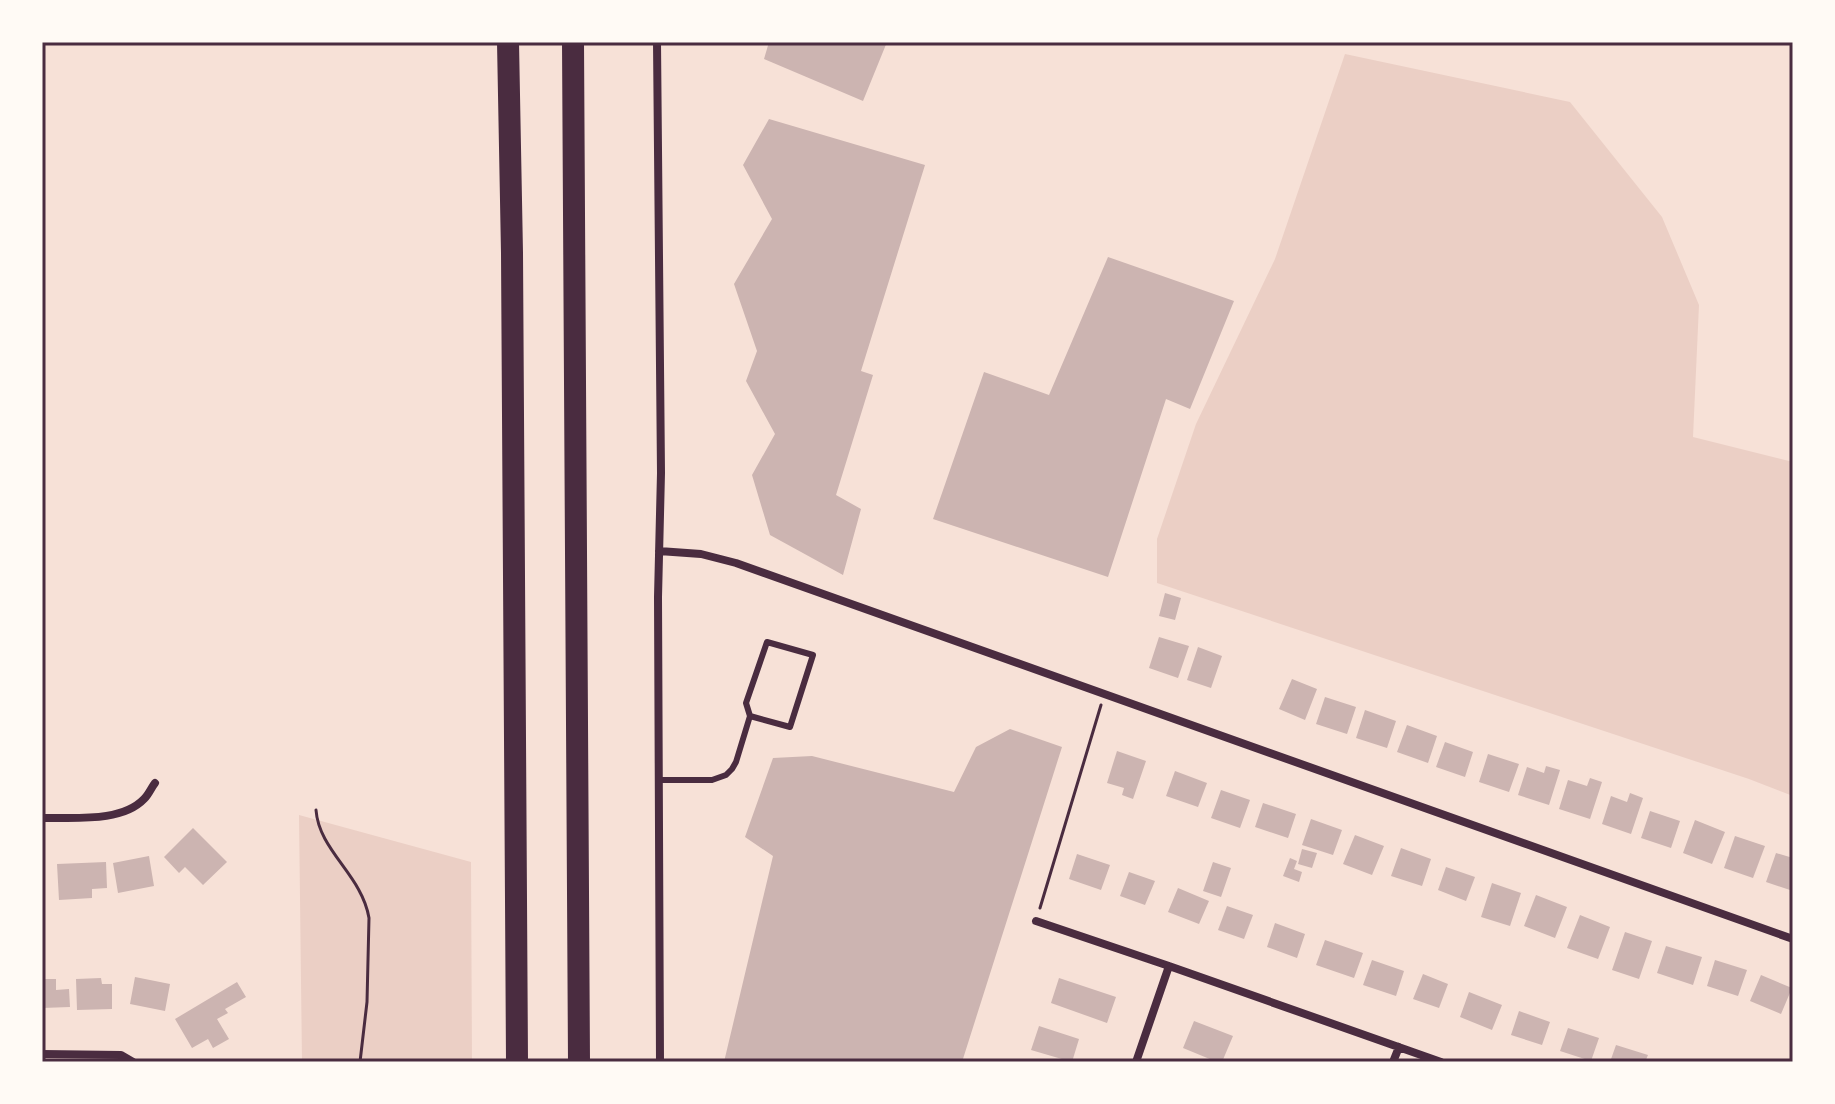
<svg xmlns="http://www.w3.org/2000/svg" width="1835" height="1104" font-family="'Exo 2',sans-serif">
  <rect width="100%" height="100%" fill="#f7e1d7"/>
  <path fill="#ebcfc5" d="M1345 54 1570 102 1662 217 1699 305 1693 437 1793 462V796L1749 779 1157 583V539L1196 424 1275 259Z
    M299 815 471 862 472 1062H302Z"/>
  <path fill="#ccb4b1" d="M769 42H887L863 101 764 59Z
    M769 119 925 165 861 371 873 375 836 495 861 509 843 575 770 535 752 475 775 434 746 381 757 351 734 284 772 219 743 165Z
    M1108 257 1234 301 1190 409 1166 399 1108 577 933 519 984 372 1049 395Z
    M1165 593 1181 598 1175 620 1159 616Z
    M1159 637 1189 646 1178 678 1149 668Z
    M1198 647 1222 656 1211 688 1187 680Z
    M1292 679 1317 689 1305 720 1279 709Z
    M1325 697 1356 707 1347 734 1316 724Z
    M1365 710 1396 721 1387 748 1356 738Z
    M1407 725 1437 736 1428 763 1397 752Z
    M1010 729 1062 747 962 1062H724L773 856 745 837 773 758 812 756 954 792 976 747Z
    M1445 742 1473 752 1465 777 1436 767Z
    M1117 751 1146 761 1133 799 1122 795 1124 788 1107 783Z
    M1488 754 1519 764 1509 792 1479 782Z
    M1546 766 1560 770 1549 805 1518 795 1527 767 1544 773Z
    M1175 771 1207 783 1198 807 1166 796Z
    M1590 778 1602 782 1590 819 1559 809 1568 780 1587 786Z
    M1221 790 1250 800 1240 828 1211 818Z
    M1630 793 1643 798 1631 834 1602 824 1611 796 1627 802Z
    M1263 803 1296 814 1288 838 1255 827Z
    M1650 811 1680 821 1671 848 1641 838Z
    M1311 819 1342 830 1333 855 1302 845Z
    M1695 820 1725 832 1712 864 1683 853Z
    M193 828 227 862 203 885 185 867 179 873 164 857Z
    M1355 835 1384 846 1372 875 1343 864Z
    M1735 836 1765 846 1753 878 1724 868Z
    M1401 848 1431 859 1422 886 1391 876Z
    M1302 849 1317 853 1312 868 1298 864Z
    M1776 853 1793 858V891L1766 882Z
    M1077 854 1110 865 1101 890 1069 879Z
    M149 856 154 886 118 893 113 863Z
    M1290 858 1297 861 1294 869 1302 872 1299 882 1283 876Z
    M106 862 107 888 92 889V898L59 900 57 864Z
    M1213 862 1231 868 1221 897 1203 891Z
    M1446 867 1475 877 1466 901 1438 890Z
    M1129 872 1155 881 1145 905 1120 896Z
    M1492 883 1521 893 1510 926 1481 917Z
    M1178 888 1209 901 1199 924 1168 912Z
    M1536 895 1567 907 1555 938 1524 926Z
    M1227 906 1253 915 1244 939 1218 930Z
    M1580 915 1610 927 1598 959 1567 948Z
    M1275 923 1305 934 1297 958 1267 947Z
    M1625 932 1652 941 1639 979 1612 970Z
    M1325 940 1363 953 1354 978 1316 965Z
    M1666 946 1702 957 1693 985 1657 973Z
    M1372 960 1404 971 1396 996 1363 985Z
    M1715 960 1747 970 1738 996 1707 986Z
    M1423 974 1448 984 1439 1008 1413 999Z
    M1761 975 1792 988 1781 1014 1750 1001Z
    M135 977 170 984 165 1011 130 1004Z
    M101 978 102 984H112V1009L77 1010 76 979Z
    M1059 978 1116 997 1107 1023 1051 1003Z
    M42 979H56V990L69 989 70 1007 42 1008Z
    M237 982 246 997 225 1009 228 1013 217 1019 229 1039 213 1048 208 1039 192 1048 175 1019Z
    M1469 992 1502 1005 1492 1030 1460 1017Z
    M1519 1011 1550 1022 1542 1045 1511 1035Z
    M1194 1021 1233 1036 1222 1062H1217L1183 1048Z
    M1039 1026 1079 1039 1072 1062 1031 1050Z
    M1568 1028 1599 1038 1591 1061 1560 1051Z
    M1616 1045 1648 1055 1645 1062H1610Z"/>
  <g fill="none" stroke-linecap="round" stroke-linejoin="round">
    <path stroke="#4a2c40" stroke-width="3" d="M316 810C319 851 362 875 369 918L367 1002 360 1062
      M1040 908 1101 705"/>
    <path stroke="#4a2c40" stroke-width="6" d="M659 780H712L726 775 732 769 736 762 750 716 746 703 767 642 813 655 790 727 750 716"/>
    <path stroke="#4a2c40" stroke-width="8" d="M657 42 661 473 658 597 660 1062
      M659 551 701 554 736 563 1793 939
      M42 818C73 817 121 823 144 799 149 794 151 788 155 783
      M1036 921 1169 966 1441 1062
      M42 1054 121 1055 133 1062
      M1136 1062 1169 966
      M1393 1062 1399 1047"/>
    <path stroke="#4a2c40" stroke-width="22" d="M508 42 512 253 517 1062
      M573 42 579 1062"/>
  </g>
  <rect width="1835" height="1104" fill="none" stroke="#fffaf5" stroke-width="88"/>
  <rect x="44" y="44" width="1747" height="1016" fill="none" stroke="#4a2c40" stroke-width="3"/>
</svg>
